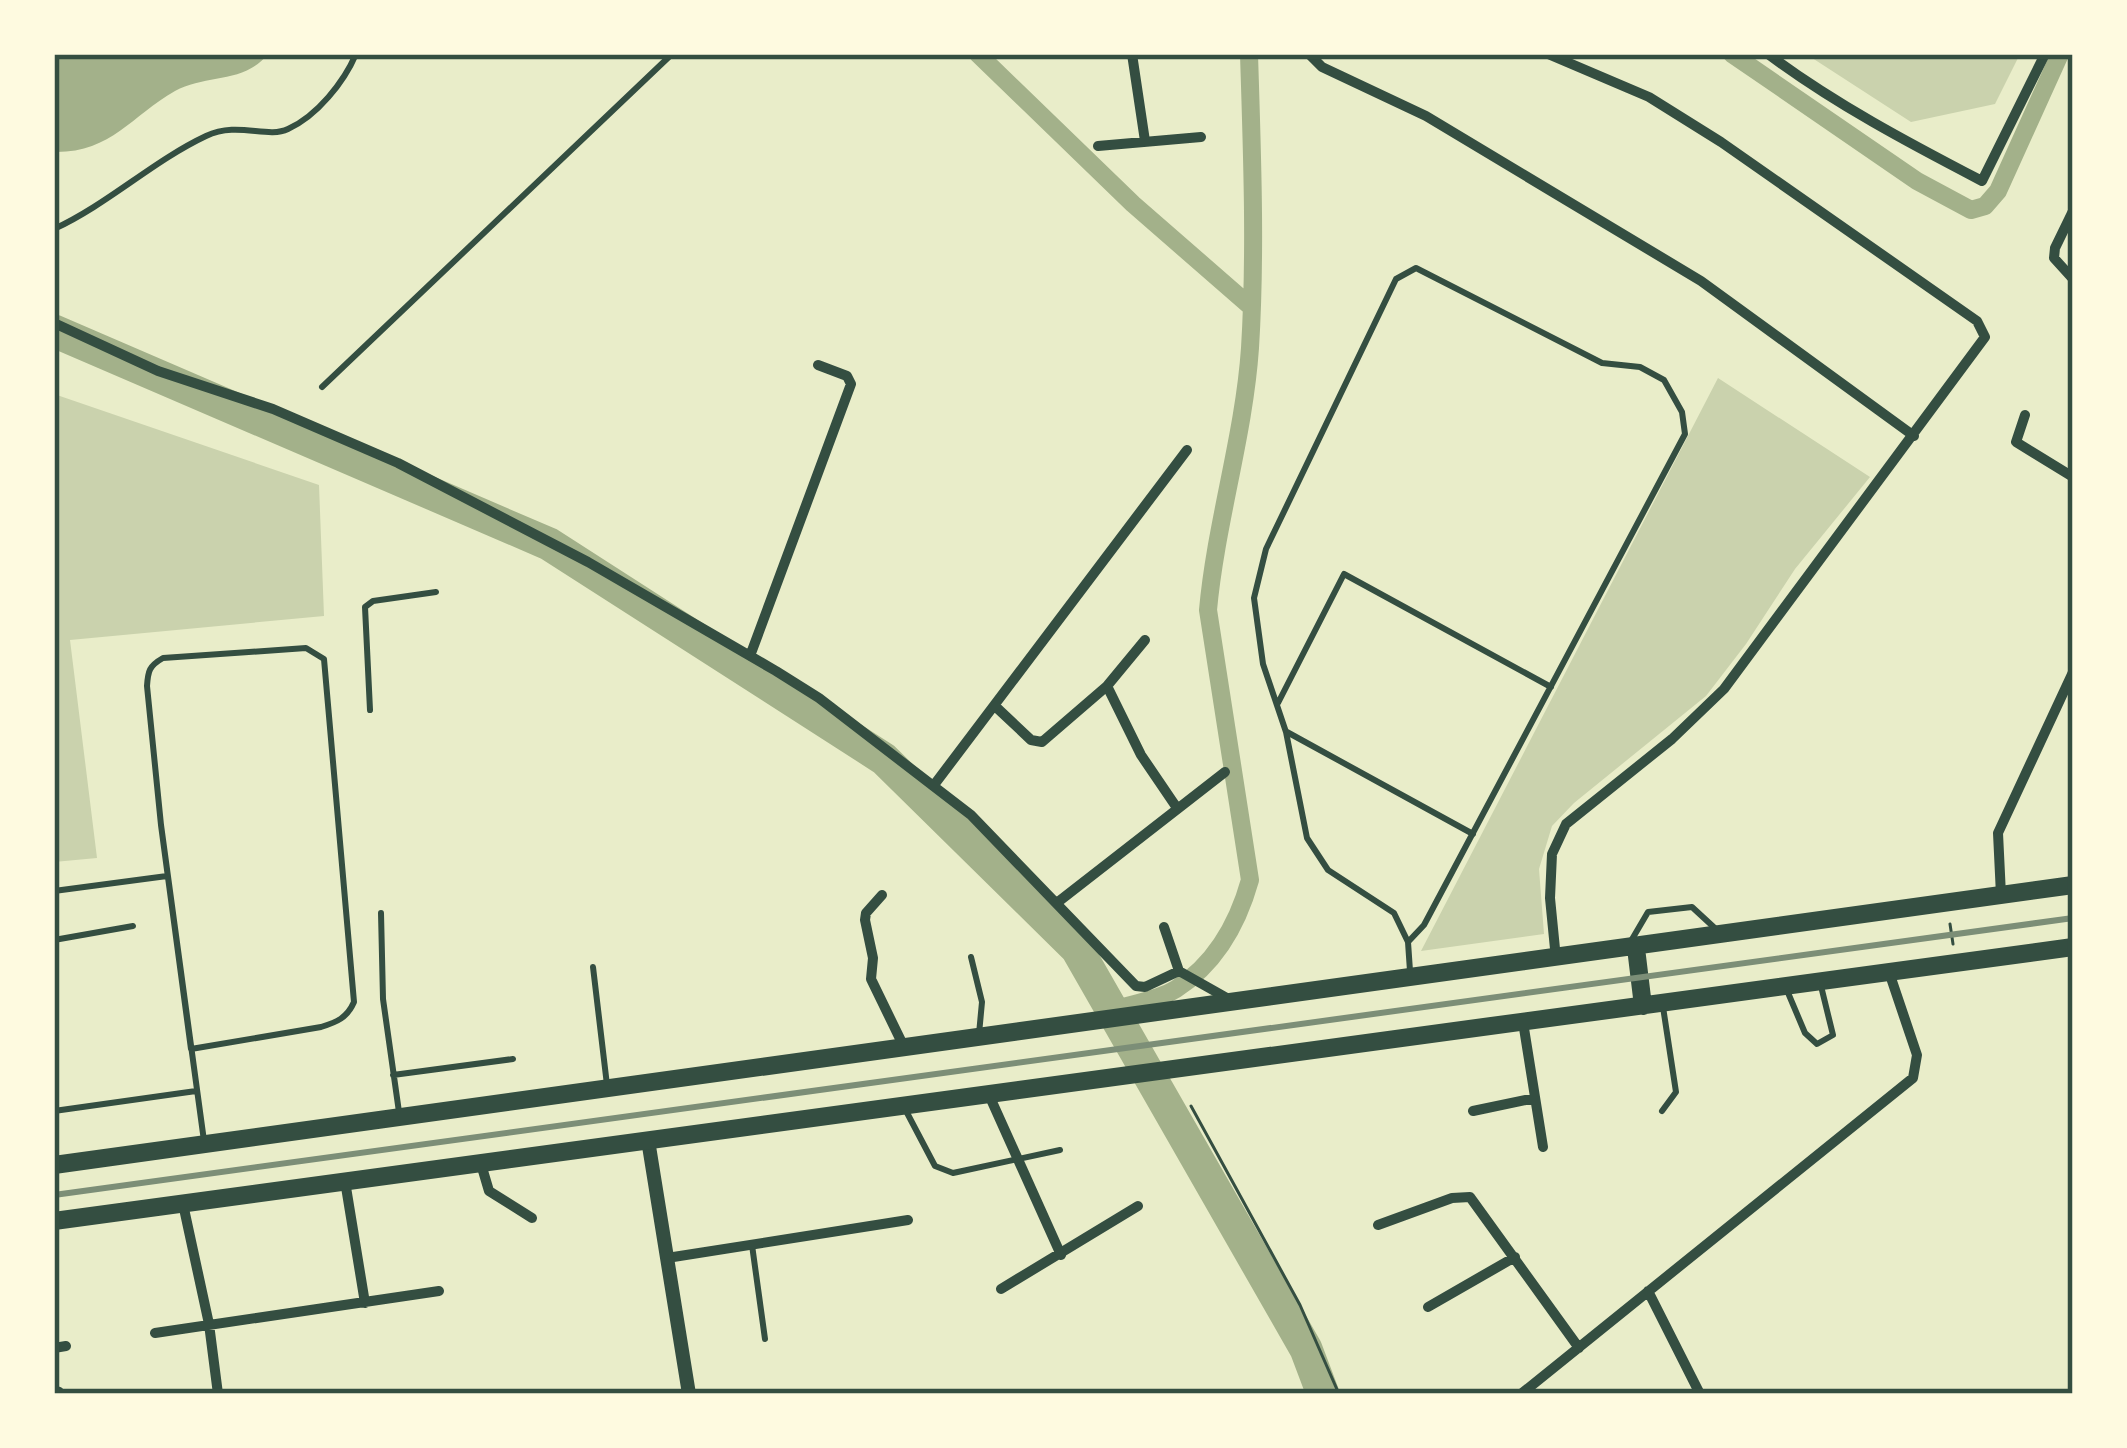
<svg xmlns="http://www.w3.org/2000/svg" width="2127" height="1448" font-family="'Exo 2',sans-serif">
  <rect width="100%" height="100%" fill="#e9edc9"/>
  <path fill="#cad2ad" d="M1806 54H2020L1995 104 1911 122Z
    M1718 378 1870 477 1795 569 1746 644 1706 696 1574 803 1552 826 1539 869 1544 934 1421 951Z
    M54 394 319 485 324 616 70 640 97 858 54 862Z"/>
  <path fill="#a3b18a" d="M54 54H268C244 84 206 74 175 91 131 116 111 153 54 152Z"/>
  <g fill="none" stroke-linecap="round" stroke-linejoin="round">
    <path stroke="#a3b18a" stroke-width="18" d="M978 54 1133 204 1250 306
      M1732 54 1917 181 1971 210 1985 206 1998 191 2060 54
      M1112 1010C1132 1004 1158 1000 1176 989 1215 964 1238 923 1250 880L1208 610C1216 522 1244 436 1250 348 1256 251 1252 151 1249 54"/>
    <path stroke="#a3b18a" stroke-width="33" d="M54 331 549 544 884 759 1077 949 1306 1349 1323 1394"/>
    <path stroke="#344e41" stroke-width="3" d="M1950 924 1953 944
      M1191 1106 1300 1305 1339 1394"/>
    <path stroke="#344e41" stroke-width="6" d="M54 229C108 204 153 161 206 136 238 121 267 139 288 129 317 116 344 82 356 54
      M322 387 672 54
      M1278 703 1344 574 1551 687
      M370 710 365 607 373 601 436 592
      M1287 732 1473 834
      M161 825 147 686C148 671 149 666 163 658L306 648 324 659 354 1002C347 1018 337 1022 321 1027L191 1049 161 825 204 1141
      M54 891 167 876
      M381 913 383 999 399 1112
      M54 940 133 926
      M1631 941 1648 912 1692 907 1718 931
      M1408 942 1424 925 1685 434 1682 412 1664 380 1640 367 1602 363 1416 268 1396 279 1266 549 1254 598 1263 664 1286 732 1307 838 1328 870 1394 913 1408 942 1410 971
      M971 957 982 1002 979 1034
      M593 967 607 1085
      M1786 988 1805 1033 1817 1044 1833 1035 1821 986
      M393 1075 513 1059
      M905 1109 935 1166 953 1173 1060 1150
      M54 1111 196 1091
      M1662 1111 1676 1092 1663 1007
      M752 1245 765 1339
      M54 1388 60 1390"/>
    <path stroke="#344e41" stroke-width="10" d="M1132 54 1145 141
      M1309 54 1322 67 1426 116 1701 281 1914 436
      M1548 54 1649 97 1721 142 1977 321 1985 337 1724 689 1672 739 1566 824 1552 854 1550 898 1556 959
      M1768 54C1835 104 1909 143 1982 181L2045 54
      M1098 146 1201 137
      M2073 211 2055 248 2054 258 2073 279
      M54 323 158 371 273 409 398 463 588 562 776 671 819 698 971 815 1136 986 1145 987 1179 971 1234 1002
      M2025 415 2016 442 2073 477
      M1145 640 1107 686 1141 755 1177 808
      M750 656 851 384 847 376 818 365
      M996 707 1031 740 1042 742 1107 686
      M934 785 1187 450
      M882 895 866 913 865 920 873 958 871 979 905 1049
      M2001 895 1998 833 2073 672
      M1058 902 1225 772
      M1164 927 1179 971
      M1523 1022 1543 1147
      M989 1095 1061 1255
      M1473 1111 1535 1098
      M481 1164 489 1191 532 1218
      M345 1181 365 1303
      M183 1204 209 1324 218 1394
      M1378 1225 1452 1198 1470 1197 1579 1348
      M667 1258 908 1220
      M1001 1289 1138 1206
      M1648 1291 1700 1394
      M1428 1307 1515 1257
      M155 1333 439 1291
      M54 1348 66 1346
      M1521 1394 1913 1078 1917 1055 1889 972"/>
    <path stroke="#344e41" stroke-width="14" d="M648 1140 689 1394"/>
    <path stroke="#344e41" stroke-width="18" d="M1636 948 1643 1006
      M54 1165 2073 885
      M54 1221 2073 947"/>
    <path stroke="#7c8e77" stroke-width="6" d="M54 1195 2073 918"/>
  </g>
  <rect width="2127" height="1448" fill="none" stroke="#fefae0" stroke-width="114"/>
  <rect x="57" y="57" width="2013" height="1334" fill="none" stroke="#344e41" stroke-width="4.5"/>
</svg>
